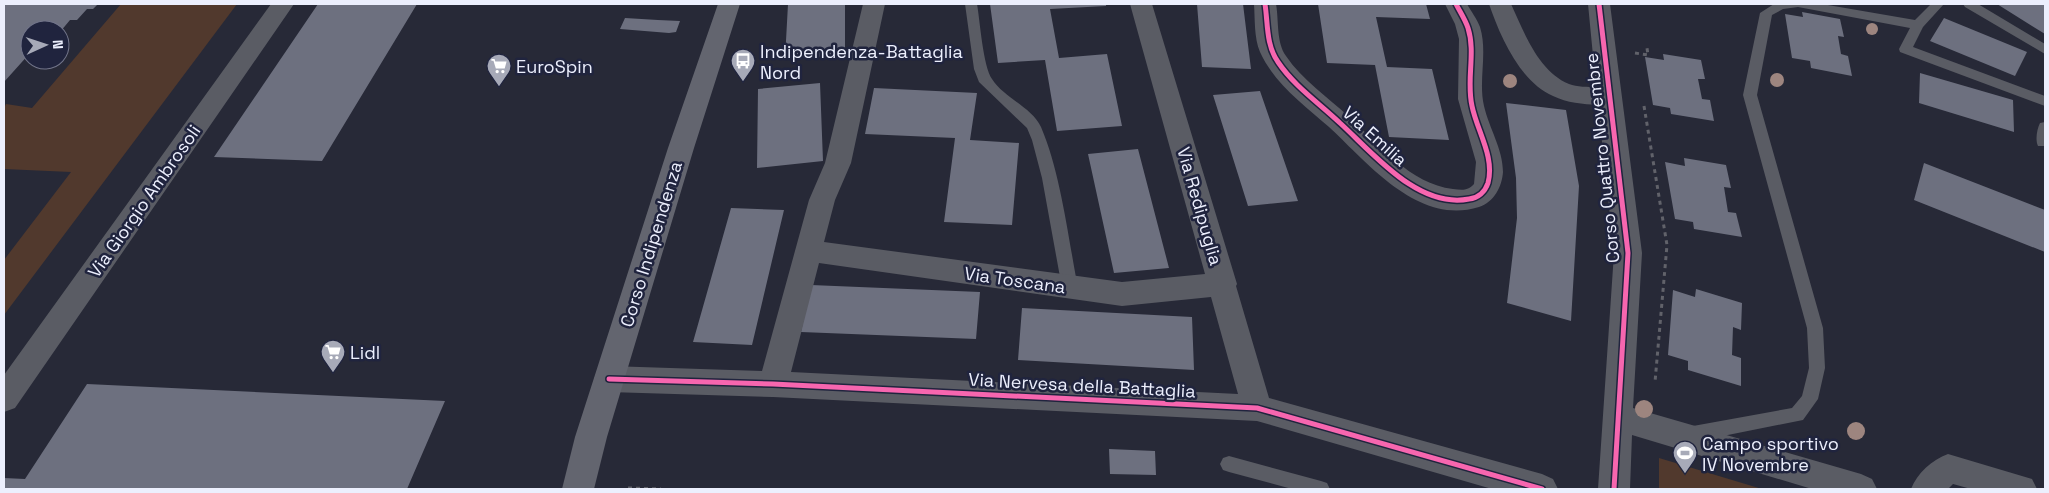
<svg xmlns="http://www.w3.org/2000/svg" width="2049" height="493" font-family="'Space Grotesk',sans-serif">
  <rect width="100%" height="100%" fill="#272937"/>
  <path fill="#51392d" d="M121 4H237L4 315V260L71 172 4 169V108L6 104 32 108Z
    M1659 458 1762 489H1659Z"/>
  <path fill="#6d707f" d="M4 4H98L93 9H87L77 20H70L60 32V30H30V53L4 82Z
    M318 4H417L322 161 214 157Z
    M788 4H845V55L785 59Z
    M990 4H1106V6L1050 9 1059 58 1107 54 1122 126 1057 131 1045 60 998 63Z
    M1197 4H1243L1251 69 1202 67Z
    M1318 4H1426L1430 19 1376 17 1387 67 1432 69 1449 140 1389 137 1375 65 1327 63Z
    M1997 4H2045V34Z
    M1802 12 1840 19 1844 37 1838 36 1841 54 1848 56 1852 76 1811 68 1810 61 1792 58 1785 14 1803 17Z
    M625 18 658 20 680 21 676 32 669 33 620 29Z
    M1944 18 2027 52 2015 76 1930 41Z
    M1663 54 1701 60 1705 79H1698L1702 99 1710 100 1714 121 1671 114 1670 108 1653 105 1645 57 1664 60Z
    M1920 73 2013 100 2014 132 1919 103Z
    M820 83 823 161 757 168 758 89Z
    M874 88 977 93 970 140 1019 143 1012 225 944 222 955 138 865 134Z
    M1260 91 1298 201 1248 206 1213 95Z
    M1506 103 1566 110 1579 186 1571 321 1507 303 1517 218 1516 178Z
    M1138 149 1169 268 1114 273 1088 154Z
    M1684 158 1726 165 1731 188 1724 187 1728 212 1736 213 1742 237 1694 229 1693 222 1675 219 1665 162 1685 166Z
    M1924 163 2045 210V252L1914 200Z
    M731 208 784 210 752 345 693 342Z
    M811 285 980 292 976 339 801 332Z
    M1696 289 1742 303 1741 330 1733 327 1732 355 1741 358V386L1688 370V361L1668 355 1673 290 1695 297Z
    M1022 308 1192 317 1194 370 1018 360Z
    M87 384 445 401 407 489H4V478L25 479Z
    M1109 449 1155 451 1156 475 1110 474Z"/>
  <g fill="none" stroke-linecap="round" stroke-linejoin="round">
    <path stroke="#61626a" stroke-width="3" stroke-dasharray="4 4" stroke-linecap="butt" d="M1635 53 1648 55 1647 48
      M1644 106 1667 245 1655 382
      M628 488 661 489"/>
    <path fill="#5a5c64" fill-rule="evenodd" d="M965 4H977C980 21 983 66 992 79 1004 98 1032 107 1041 127 1061 174 1068 237 1078 288L1075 292 1070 294 1065 292 1062 288 1042 178 1032 140 1027 128 979 82 974 69Z
      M1774 4H1822L1915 20 1931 4H1944L1923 27 1913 47 2045 96V106L1900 52 1899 49 1910 28 1798 7 1783 9 1772 15 1757 95 1823 328 1825 368 1818 399 1803 420 1693 442 1687 439 1685 434 1687 429 1693 426 1792 408 1802 396 1809 368 1807 328 1743 95 1760 13Z
      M1963 4H1978L2045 44V54L1965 7Z
      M2045 122V146H2038C2035 140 2037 129 2040 123Z
      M1229 456 1321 481 1327 483 1330 489H1292L1229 472 1223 470 1220 464 1223 458Z"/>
    <path fill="#5a5c64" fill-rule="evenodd" d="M271 4H294L15 408 4 412V375Z
      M863 4H885L851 163 835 200 824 242 1122 282 1205 274 1130 4H1152L1237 284 1236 286 1269 398 1542 474 1553 479 1558 489H1492L1257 421 773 397 609 392 598 388 594 379 598 370 609 366 762 371 809 200 825 163ZM819 263 1122 306 1211 297 1238 394 791 372Z
      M1254 4H1276C1279 20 1276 42 1286 56 1302 80 1328 97 1349 117 1379 144 1410 184 1453 189 1462 190 1468 191 1474 184L1476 162 1458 99 1459 39 1455 24 1445 4H1467C1471 11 1477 19 1480 27 1488 53 1478 80 1484 106 1489 128 1503 149 1503 172 1502 187 1494 202 1479 207 1418 226 1368 163 1329 127 1304 105 1274 83 1260 52 1254 38 1255 19 1254 4Z
      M1489 4H1511C1524 32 1538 71 1569 84 1577 87 1588 87 1596 87L1588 4H1610L1642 253 1633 408 1861 474 1872 479 1877 489H1812L1632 435 1630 489H1598L1614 253 1598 105C1583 104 1567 103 1553 96 1520 82 1500 36 1489 4Z
      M1948 454 2032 479 2037 489H1971L1953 484 1948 489H1911C1917 473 1932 460 1948 454Z"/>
    <path fill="#63656f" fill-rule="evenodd" d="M718 4H740L694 148 607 437 594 489H562L575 437 668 148Z"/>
    <defs>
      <path id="cycleway" d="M1265 4C1268 24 1266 45 1278 62 1294 86 1319 103 1340 123 1373 153 1418 209 1469 199 1478 198 1485 192 1488 183 1495 157 1477 131 1472 106 1466 80 1476 53 1468 28 1465 19 1460 12 1456 4
        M1599 4 1628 253 1614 489
        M609 379 773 384 1257 408 1542 489"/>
    </defs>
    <use href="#cycleway" stroke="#20243e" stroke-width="8"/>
    <use href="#cycleway" stroke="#f766af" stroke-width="5"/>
  </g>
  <g fill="#9d857f">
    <circle cx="1872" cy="29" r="6"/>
    <circle cx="1777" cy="80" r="7"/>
    <circle cx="1510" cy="81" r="7"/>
    <circle cx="1644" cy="409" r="9"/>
    <circle cx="1856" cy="431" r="9"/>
  </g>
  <defs>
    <symbol id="bus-pin" viewBox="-11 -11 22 30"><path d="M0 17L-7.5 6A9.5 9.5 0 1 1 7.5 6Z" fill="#a7aab8" stroke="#20243e"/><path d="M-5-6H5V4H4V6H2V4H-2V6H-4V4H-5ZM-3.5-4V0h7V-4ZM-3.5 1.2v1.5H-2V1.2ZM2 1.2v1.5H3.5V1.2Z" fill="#fff"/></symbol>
    <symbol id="supermarket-pin" viewBox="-11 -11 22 30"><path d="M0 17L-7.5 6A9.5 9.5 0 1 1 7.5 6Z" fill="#a7aab8" stroke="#20243e"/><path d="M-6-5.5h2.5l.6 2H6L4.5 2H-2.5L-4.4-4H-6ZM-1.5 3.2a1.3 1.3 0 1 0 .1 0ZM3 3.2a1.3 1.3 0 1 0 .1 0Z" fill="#fff"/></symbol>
    <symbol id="stadium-pin" viewBox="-11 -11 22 30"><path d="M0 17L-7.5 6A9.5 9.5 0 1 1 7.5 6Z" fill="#a7aab8" stroke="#20243e"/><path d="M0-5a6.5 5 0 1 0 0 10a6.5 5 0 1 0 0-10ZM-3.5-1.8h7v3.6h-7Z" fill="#fff"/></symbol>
  </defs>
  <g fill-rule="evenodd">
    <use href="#bus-pin" x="729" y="47" width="28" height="38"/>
    <use href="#supermarket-pin" x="485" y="52" width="28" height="38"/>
    <use href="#supermarket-pin" x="319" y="338" width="28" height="38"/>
    <use href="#stadium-pin" x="1671" y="439" width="28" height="38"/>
  </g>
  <g text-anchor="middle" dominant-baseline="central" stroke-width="5" stroke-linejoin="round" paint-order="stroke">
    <g font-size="18" fill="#eceffd" stroke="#20243e" text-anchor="start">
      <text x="760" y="51">Indipendenza-Battaglia<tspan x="760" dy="21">Nord</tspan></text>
      <text x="516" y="66">EuroSpin</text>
      <text x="350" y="352">Lidl</text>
      <text x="1702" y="443">Campo sportivo<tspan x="1702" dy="21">IV Novembre</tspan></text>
    </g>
    <g font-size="18" fill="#eceffd" stroke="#20243e">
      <text transform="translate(1375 136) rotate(42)">Via Emilia</text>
      <text transform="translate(1602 158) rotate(-96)">Corso Quattro Novembre</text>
      <text transform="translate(144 201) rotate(-55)">Via Giorgio Ambrosoli</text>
      <text transform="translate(1200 206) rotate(74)">Via Redipuglia</text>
      <text transform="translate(651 244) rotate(-73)">Corso Indipendenza</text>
      <text transform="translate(1015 280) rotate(8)">Via Toscana</text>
      <text transform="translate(1082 385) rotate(3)">Via Nervesa della Battaglia</text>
    </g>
  </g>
  <rect width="2049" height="493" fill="none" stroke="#eceffd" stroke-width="10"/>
  <g transform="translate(45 45) rotate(87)"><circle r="24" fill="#20243e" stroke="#72758a"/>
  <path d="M0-4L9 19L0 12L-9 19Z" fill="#a7aab8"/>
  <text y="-8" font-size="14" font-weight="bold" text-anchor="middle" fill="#eceffd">N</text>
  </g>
</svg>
